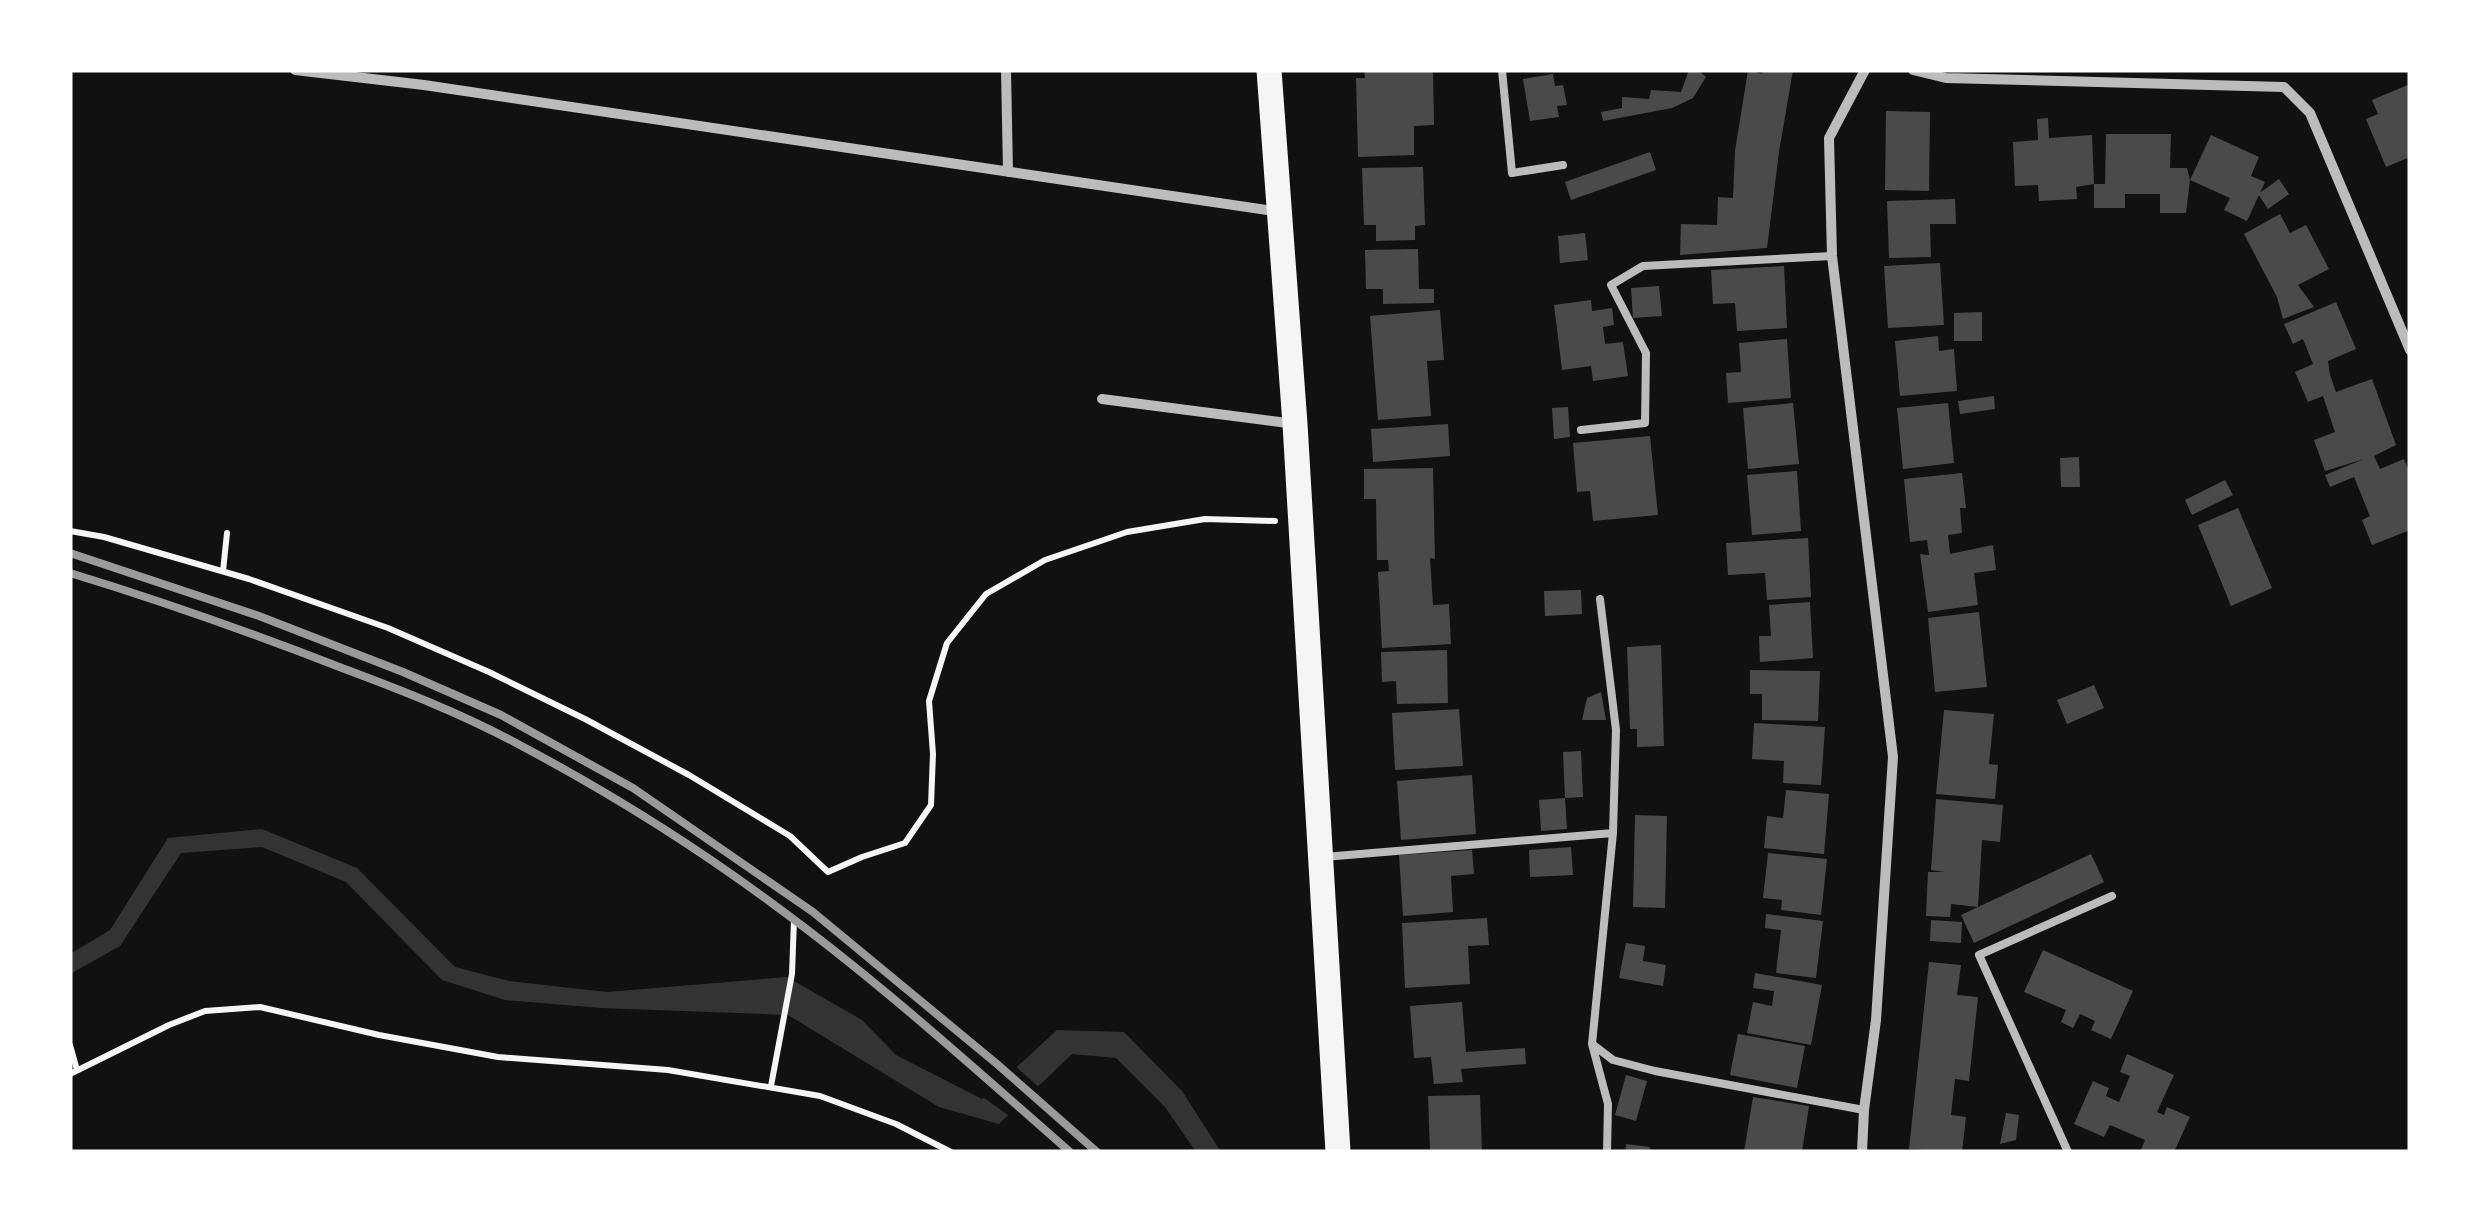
<svg xmlns="http://www.w3.org/2000/svg" width="2480" height="1222" font-family="'Noto Sans',sans-serif">
  <rect width="100%" height="100%" fill="#111"/>
  <path fill="#333" d="M262 829 357 868 455 967 509 981 607 992 787 977 862 1020 896 1055 982 1099 1057 1030 1124 1032 1182 1091 1221 1152H1196L1165 1107 1116 1058 1072 1054 999 1124 939 1107 788 1015 601 1008 505 1000 442 980 346 882 262 847 181 853 120 946 70 974V954L110 930 168 838Z"/>
  <path fill="#111" d="M1013 1064 1042 1090 1012 1118 983 1097 985 1095 982 1092Z"/>
  <path fill="#4a4a4a" d="M1364 70H1433L1434 125 1414 126V155L1358 157 1356 78H1365Z
    M1689 70H1698L1706 77 1693 98 1672 108 1603 121 1601 112 1622 108V97L1649 99 1651 90 1681 92Z
    M1748 70 1762 74 1763 70H1793L1779 152 1767 248 1680 255 1681 224 1717 225 1718 197 1733 198 1735 151Z
    M1553 74 1555 86 1563 85 1567 105 1557 106 1559 117 1530 121 1523 79Z
    M2410 84V157L2386 167 2366 119 2378 114 2372 100Z
    M1886 111 1930 112 1929 191 1885 190Z
    M2048 118 2049 138 2092 135 2094 184 2076 187 2077 199 2039 201 2038 185 2015 186 2013 142 2038 140 2037 119Z
    M2106 134H2171L2170 168H2187L2190 180 2186 213H2160V194H2125V208H2094V184H2105Z
    M2211 135 2259 157 2251 176 2265 182 2247 221 2224 210 2230 198 2190 180Z
    M1650 152 1656 170 1571 200 1565 182Z
    M1423 167 1425 225 1415 226V240L1376 241V225H1364L1362 168Z
    M2279 179 2289 194 2268 209 2258 194Z
    M1955 199 1956 224H1930L1931 257 1889 258 1887 201Z
    M2280 214 2290 233 2306 225 2329 269 2298 285 2314 307 2283 319 2277 297 2244 234Z
    M1585 233 1588 260 1560 263 1558 236Z
    M1418 249 1419 289H1434V303L1383 304V289H1366L1365 250Z
    M1940 263 1944 325 1888 328 1884 266Z
    M1784 266 1787 328 1737 331 1735 303 1713 304 1711 270Z
    M1659 286 1662 316 1633 318 1631 288Z
    M1591 300 1592 311 1612 308 1614 325 1603 327 1605 344 1623 342 1628 376 1593 381 1591 366 1562 370 1554 305Z
    M2336 302 2356 349 2328 361 2330 375 2336 392 2372 379 2396 445 2374 456 2380 469 2404 459 2410 474V530L2372 545 2362 520 2370 516 2354 477 2330 487 2325 475 2364 459 2325 471 2314 440 2335 432 2323 396 2308 402 2295 372 2313 364 2303 339 2293 344 2284 324Z
    M1440 310 1444 360 1427 361 1431 416 1378 420 1370 316Z
    M1982 312V341H1954V313Z
    M1938 336 1939 351 1954 349 1957 391 1900 396 1895 341Z
    M1787 339 1791 398 1728 403 1726 373 1741 372 1739 343Z
    M1994 396 1995 409 1960 414 1958 401Z
    M1793 403 1799 464 1748 469 1743 408Z
    M1948 403 1954 463 1903 469 1897 408Z
    M1568 407 1570 437 1554 439 1552 408Z
    M1448 424 1450 456 1373 462 1371 429Z
    M1650 436 1658 515 1593 521 1590 491 1577 492 1573 443Z
    M2079 457 2080 487H2061L2060 458Z
    M1433 468 1435 559 1430 558 1433 605 1449 604 1451 644 1382 648 1378 572 1389 571 1388 560H1377L1376 499H1364V469Z
    M1797 471 1801 531 1752 535 1747 475Z
    M1962 473 1966 508H1960L1962 533 1948 535 1950 554 1993 545 1996 570 1974 573 1978 605 1928 612 1920 554 1929 555 1927 540 1910 542 1904 479Z
    M2225 480 2233 495 2192 515 2185 500Z
    M2238 508 2272 588 2231 606 2198 525Z
    M1808 538 1811 597 1767 600 1765 573 1728 575 1726 543Z
    M1581 590 1582 614 1545 616 1544 591Z
    M1810 602 1813 658 1760 662 1759 636H1771L1769 605Z
    M1979 612 1987 687 1935 692 1928 618Z
    M1661 645 1664 746 1637 747V729H1630L1627 647Z
    M1447 650 1448 703 1397 704 1396 681 1382 682 1381 652Z
    M1750 670 1820 671 1818 721 1762 720V694H1750Z
    M2094 685 2104 708 2067 724 2057 700Z
    M1601 692 1606 720H1582L1587 698Z
    M1459 709 1463 766 1395 770 1392 713Z
    M1944 710 1994 714 1989 764 1998 765 1995 799 1936 794Z
    M1754 723 1825 727 1821 785 1783 783 1784 761 1752 759Z
    M1581 751 1583 797 1565 798 1563 752Z
    M1472 775 1476 834 1401 840 1397 781Z
    M1786 790 1829 794 1824 854 1764 848 1767 816 1783 818Z
    M1565 798 1567 829 1541 831 1539 800Z
    M1936 799 2003 805 2000 842 1982 840 1978 907 1951 904 1950 917 1926 916 1928 872H1945L1931 870Z
    M1635 815 1667 816 1665 908 1633 907Z
    M1571 847 1573 875 1530 877 1529 850Z
    M1472 850 1474 874 1451 876 1453 912 1403 916 1399 855Z
    M1768 853 1827 859 1821 915 1781 910 1782 900 1763 898Z
    M2091 854 2104 882 1974 943 1961 915Z
    M1766 914 1823 921 1816 978 1776 973 1781 930 1765 928Z
    M1487 918 1489 945 1468 946 1470 984 1405 988 1402 923Z
    M1931 920 1962 922 1961 943 1930 941Z
    M1626 943 1645 946 1643 961 1666 965 1663 986 1619 978Z
    M2043 950 2133 991 2111 1039 2091 1030 2095 1021 2080 1014 2073 1028 2061 1022 2066 1010 2024 992Z
    M1929 962 1961 965 1957 995 1978 997 1969 1081 1955 1079 1951 1115 1966 1117 1962 1152 1909 1149Z
    M1755 973 1822 985 1811 1045 1747 1033 1753 1002 1772 1006 1774 991 1753 988Z
    M1462 1002 1466 1052 1525 1048 1526 1064 1461 1069 1463 1082 1434 1084 1431 1057 1414 1058 1410 1006Z
    M1738 1034 1805 1046 1797 1088 1730 1075Z
    M2127 1054 2174 1075 2157 1112 2164 1115 2167 1107 2190 1117 2174 1152H2146L2141 1150 2145 1140 2110 1125 2104 1137 2074 1124 2093 1081 2109 1088 2106 1096 2119 1102 2130 1076 2120 1072Z
    M1626 1075 1647 1081 1636 1121 1615 1115Z
    M1480 1095 1482 1152H1430L1428 1096Z
    M1753 1097 1809 1106 1802 1152H1744Z
    M2006 1113 2019 1115 2016 1140 2000 1144Z
    M1626 1144 1650 1147 1649 1152H1625Z"/>
  <g fill="none" stroke-linecap="round" stroke-linejoin="round">
    <path stroke="#f5f5f5" stroke-width="6" d="M70 531 104 537 249 579 388 628 489 672 585 719 689 775 790 836 828 872 862 857 905 843 931 805 933 754 929 701 947 643 986 594 1045 560 1127 532 1205 519 1275 521
      M223 571 227 533
      M70 1045 77 1070
      M70 1074 169 1025 205 1011 260 1007 379 1035 498 1057 668 1070 820 1096 896 1124 951 1152
      M771 1086 792 974 794 920"/>
    <path stroke="#bcbcbc" stroke-width="8" d="M1502 70 1512 173 1563 165
      M1581 430 1645 423 1646 353 1611 285 1643 266 1832 256
      M1600 599 1616 730 1613 833 1592 1044 1613 1060 1655 1071 1864 1110
      M1324 857 1613 833
      M1592 1044 1608 1104 1607 1152
      M2068 1152 1979 955 2112 896"/>
    <path stroke="#bcbcbc" stroke-width="10" d="M295 70 424 85 1280 212
      M1006 70 1008 172
      M1913 70 1946 78 2284 87 2310 113 2410 350
      M1102 399 1295 424
      M1862 1152 1864 1110 1876 1020 1893 757 1832 256 1829 138 1865 70"/>
    <path stroke="#f5f5f5" stroke-width="25" d="M1269 70 1295 424 1338 1152"/>
    <path stroke="#9a9a9a" stroke-width="8" d="M70 553 259 616 403 672 501 715 633 788 813 912 997 1064 1097 1152
      M70 573C162 601 252 633 342 668 401 690 460 713 516 743 605 790 692 844 773 904 877 980 973 1067 1070 1152"/>
  </g>
  <rect width="2480" height="1222" fill="none" stroke="#ffffff" stroke-width="145"/>
</svg>
